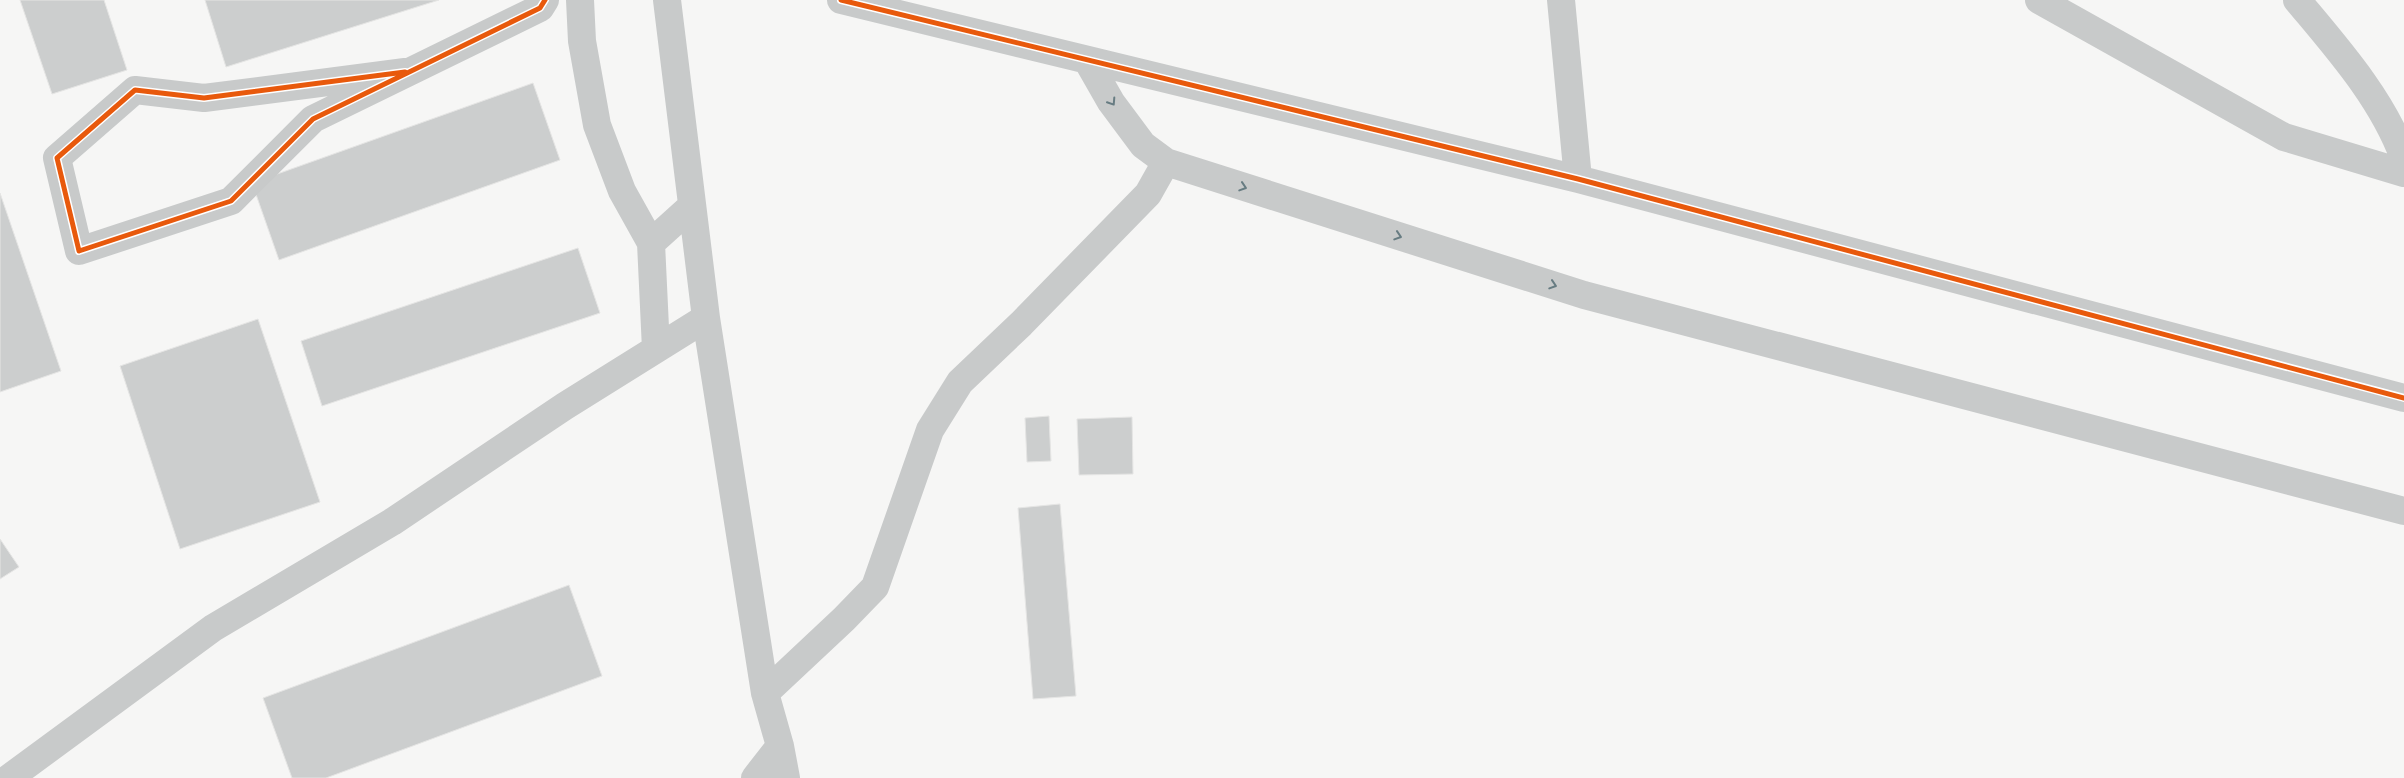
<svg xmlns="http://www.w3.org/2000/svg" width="2404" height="778" font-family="'Alegreya Sans',sans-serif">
  <rect width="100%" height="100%" fill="#f6f6f5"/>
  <path fill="#cccece" stroke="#e5e5e4" d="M20 0H104L127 70 52 94Z
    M205 0H439L226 67Z
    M533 83 560 160 279 260 252 183Z
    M0 193 61 371 0 392Z
    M578 248 600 313 322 406 301 341Z
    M258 319 320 502 180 549 120 366Z
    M1049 416 1051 461 1027 462 1025 418Z
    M1132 417 1133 474 1079 475 1077 419Z
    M1060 504 1076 696 1033 699 1018 508Z
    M0 539 19 567 0 579Z
    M569 585 602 676 326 778H292L263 698Z"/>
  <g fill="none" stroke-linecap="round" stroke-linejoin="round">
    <path stroke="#c8caca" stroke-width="28" d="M580 0 582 41 597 125 622 191 651 243 656 349
      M667 0 706 318 765 693 780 746 786 778
      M841 0 1578 179 2404 398
      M1561 0 1578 179
      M2039 0 2284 137 2404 173
      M2297 0C2337 48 2382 98 2404 158
      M1087 60 1111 102 1143 145 1166 162 1584 295 2404 511
      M405 72 204 98 135 90 57 158 79 251 231 201 313 119 540 8 545 0
      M651 243 692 206
      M765 693 844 619 875 587 930 430 960 382 1021 324 1148 194 1166 162
      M9 778 213 628 392 522 565 406 706 318
      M755 778 780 746"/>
    <defs>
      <path id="cycleway" d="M841 0 1578 179 2404 398
        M405 72 204 98 135 90 57 158 79 251 231 201 313 119 540 8 545 0"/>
    </defs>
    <use href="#cycleway" stroke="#fff" stroke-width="8"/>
    <use href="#cycleway" stroke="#e8590c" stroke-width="5"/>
  </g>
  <defs><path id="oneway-chevron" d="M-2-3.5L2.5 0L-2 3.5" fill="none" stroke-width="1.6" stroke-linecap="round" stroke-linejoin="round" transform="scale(1.25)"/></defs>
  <g stroke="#677c82">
    <use href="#oneway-chevron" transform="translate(1112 102) rotate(57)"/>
    <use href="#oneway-chevron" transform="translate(1243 187) rotate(18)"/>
    <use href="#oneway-chevron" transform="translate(1398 236) rotate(18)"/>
    <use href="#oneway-chevron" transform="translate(1553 285) rotate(18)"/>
  </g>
</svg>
